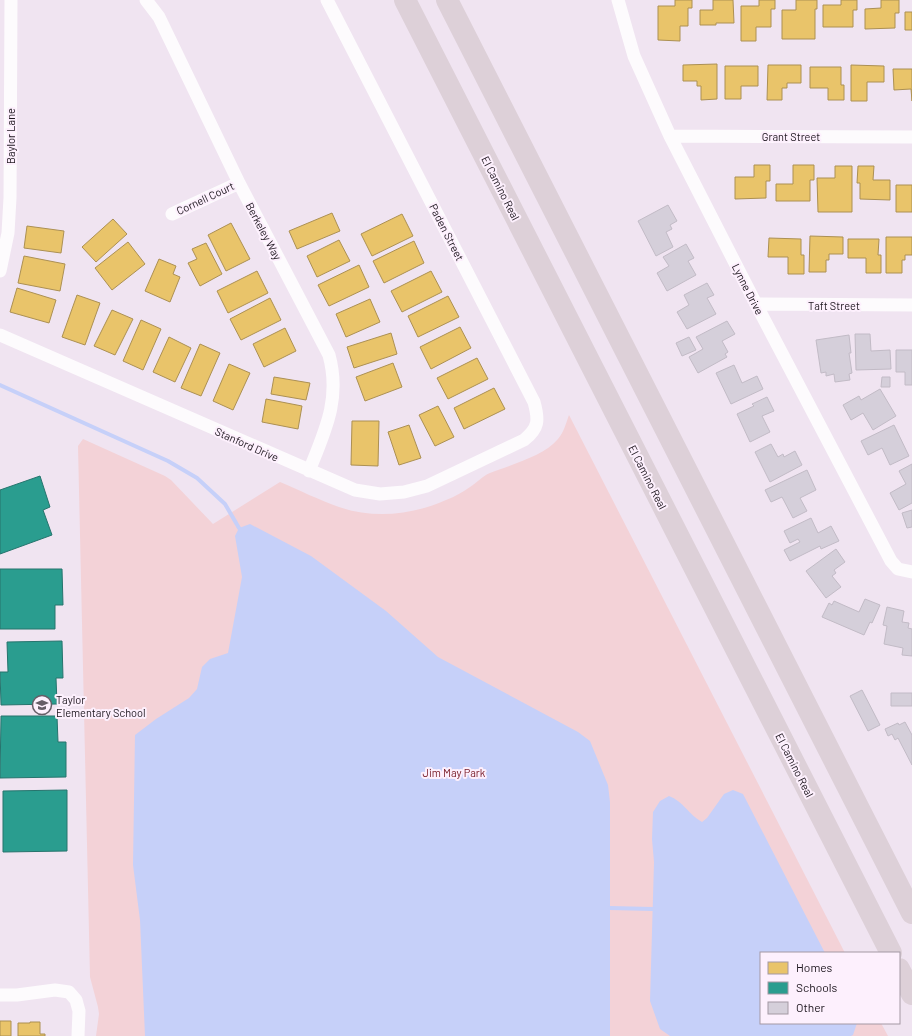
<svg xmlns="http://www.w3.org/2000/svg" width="912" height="1036" font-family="Barlow,sans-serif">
  <rect width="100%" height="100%" fill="#f0e4f1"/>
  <path fill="#f3d2d7" d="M569 415 845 953H761V1023H881L888 1036H96L99 1014 98 1007 90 977 78 446 83 439 165 476 171 480 213 524 280 482C299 490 319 500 339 507 373 519 413 515 446 500 454 497 463 492 470 487 477 483 482 476 490 473 510 465 544 456 558 439 564 432 566 423 569 415Z"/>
  <path fill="#c6d0f9" d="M250 524 311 556 386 611 438 657 578 732 590 741 608 785 610 802V1036H145L140 920 133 865 135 735 156 719 189 698 197 689 202 667 210 659 228 653 242 577 235 536 239 528Z
    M733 790 743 794 825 953H761V1023H857L853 1035 851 1036H670L660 1029 650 1001 654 862 652 839 653 812 660 801 669 796C683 801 689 815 702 822L707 818 724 794Z"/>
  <path fill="#e9c46a" stroke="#ac9053" d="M675 0H692V8H688V26H680V41L658 40V6H675Z
    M713 0H733L734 23H716V25H700V10H713Z
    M759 0H775V9H771V27H756V41H741V6H759Z
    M796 0H817V9H815V39H782V10H796Z
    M841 0H857V10H853V27H823V5H841Z
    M881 0H899V13H895V28L865 29V9L881 8Z
    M905 12H912V30H905Z
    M717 64V99L701 100V86H697V81H683V65Z
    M768 65H801V83H787V88H782V100H767Z
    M851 65 884 66V82H867V101H851Z
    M725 66H758V86H741V99H725Z
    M810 67H841V85H844V100H828V88H810Z
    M893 69H912V101L911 89 894 90Z
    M754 165H770V181H766V198L735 199V177H754Z
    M793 165H814V180H810V201H776V184H793Z
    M835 166H852V212H818L817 178H835Z
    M858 166H874L873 180H890V200L860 199V183H857Z
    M896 185H912V212H896Z
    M332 213 340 231 297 249 289 231Z
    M402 214 413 236 372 256 361 234Z
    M113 219 127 234 96 262 82 247Z
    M231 223 250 259 226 271 208 235Z
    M27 226 64 231 61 253 24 248Z
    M810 236 843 237V254H829V260H826V272H809Z
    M886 237H912V255H905V260H902V273H886Z
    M769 238 801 239V255H804V274H788V257H768Z
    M848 239H879L878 255H881V273H866V258H848Z
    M339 240 350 261 317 277 307 256Z
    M414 241 424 263 384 283 373 261Z
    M128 242 145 264 112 290 95 268Z
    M206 243 222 274 200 286 188 263 197 259 192 249Z
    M24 256 65 264 60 291 18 283Z
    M159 259 176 266 173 274 180 277 170 302 145 291Z
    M359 265 369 287 329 306 318 285Z
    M257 271 268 293 228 313 217 291Z
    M431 271 442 292 402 312 391 291Z
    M17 288 56 300 49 323 10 312Z
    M77 295 100 303 85 345 62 337Z
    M448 296 459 317 418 337 408 316Z
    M270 298 281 320 241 340 230 319Z
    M370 299 380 322 346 337 336 314Z
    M112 310 133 319 115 355 94 346Z
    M141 320 161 329 143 370 123 361Z
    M460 327 471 348 431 369 420 347Z
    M285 328 296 351 264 367 253 344Z
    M391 333 397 354 354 368 347 347Z
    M169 337 191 348 175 382 153 372Z
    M200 344 220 353 201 396 181 388Z
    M477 358 488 379 448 399 437 378Z
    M393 363 402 387 365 401 356 377Z
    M229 364 250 373 233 410 213 401Z
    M274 377 310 383 306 400 271 394Z
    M494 388 505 409 464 429 454 408Z
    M266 399 302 406 298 429 262 422Z
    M438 406 454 437 435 446 419 415Z
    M352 421H379L378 466 351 465Z
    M409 425 421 458 399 465 388 432Z
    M0 1021H11V1036H0Z
    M30 1022H40V1034H45V1036H18V1023H30Z"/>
  <path fill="#2a9d8f" stroke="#26746d" d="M40 476 50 507 43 510 52 535 0 554V490Z
    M0 569H62L63 605H55V629H0Z
    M62 641 63 678H56L57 704 1 705 0 672H8L7 642Z
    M1 716H57L58 742H66V777L0 778Z
    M67 790V851L3 852V791Z"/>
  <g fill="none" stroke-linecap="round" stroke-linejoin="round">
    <path stroke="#c6d0f9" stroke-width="4" d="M0 385 168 461 197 478 225 504 239 528
      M610 908 653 909"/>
  </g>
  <path fill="#d5cfda" stroke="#c2bbc6" d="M668 205 677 221 670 225 672 229 666 232 673 247 656 256 638 221Z
    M686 244 694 258 688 261 696 275 667 291 657 273 669 266 663 257Z
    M707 283 714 295 707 298 716 314 687 329 677 312 689 305 684 295Z
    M727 321 735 334 722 341 728 352 725 354 727 357 698 373 689 357 703 349 696 337Z
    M855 334H870L871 351 890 350 891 369 856 370Z
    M849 335 851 353H849L852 373 849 374 850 380 835 382 834 374 826 376V372L821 373 816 340Z
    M689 337 696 350 682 356 676 343Z
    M896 350H912V385H905V372H896Z
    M734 365 742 383 757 376 763 389 731 404 716 373Z
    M882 377H890V387H881Z
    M880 389 896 416 873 430 863 413 851 420 843 405 859 396 861 400Z
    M767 397 774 411 762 416 770 432 750 442 737 414 754 406 752 404Z
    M894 425 909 456 890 465 882 448 868 455 861 441Z
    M771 444 778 457 783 454 784 457 795 451 802 465 770 482 755 452Z
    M912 464V503L899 510 890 493 906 484 899 471Z
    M807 470 816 490 800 498 807 511 793 518 782 497 771 502 765 490Z
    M912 510V527L907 528 902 513Z
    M811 518 818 533 831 526 839 541 821 549 820 546 790 561 784 550 800 542 798 539 790 543 784 531Z
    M836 549 845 562 834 570 836 573 832 576 841 587 826 598 806 571Z
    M865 599 880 605 872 623 870 622 864 635 822 617 829 603 832 605 834 601 859 612Z
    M887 607 904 611 902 622 909 623 908 628 912 629V656L902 655 903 648 884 644 887 626 883 625Z
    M862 690 880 725 868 731 850 696Z
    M891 693H912V706H891Z
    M905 722 912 735V765L898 738 895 740 892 734 888 736 885 729 898 723 899 725Z"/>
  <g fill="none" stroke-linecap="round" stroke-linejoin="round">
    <path stroke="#fdfbfd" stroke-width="13" d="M146 0 159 17 239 183 329 355C341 399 325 431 309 471
      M618 0 634 56 670 136 756 304 891 561 898 569 912 572
      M670 136 912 137
      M172 214 239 183
      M0 271 8 233 10 198 11 0
      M756 304 912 305
      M0 335 355 490 380 494 404 492 427 486 524 440C539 428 539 420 534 402L327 0
      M0 995H17L55 990 69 992 76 1000 79 1011 78 1036"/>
    <path stroke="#ddd0d8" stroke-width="22" d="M405 0 891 953
      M447 0 912 913
      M899 969 912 994"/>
  </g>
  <defs>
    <symbol id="school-ring" viewBox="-11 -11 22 22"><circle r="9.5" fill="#fdf0fd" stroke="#665d67" stroke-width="1.5"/><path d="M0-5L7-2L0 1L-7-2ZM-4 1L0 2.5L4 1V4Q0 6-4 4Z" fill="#665d67"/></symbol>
  </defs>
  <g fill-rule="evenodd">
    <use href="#school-ring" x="31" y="694" width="22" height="22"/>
  </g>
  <g text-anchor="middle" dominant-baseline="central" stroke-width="4" stroke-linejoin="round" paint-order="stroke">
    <g font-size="11" fill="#1c151d" stroke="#fdf0fd">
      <text transform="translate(10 136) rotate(-90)">Baylor Lane</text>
      <text x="791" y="136">Grant Street</text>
      <text transform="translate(501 188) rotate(63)">El Camino Real</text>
      <text transform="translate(205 198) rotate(-25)">Cornell Court</text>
      <text transform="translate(264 231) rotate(62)">Berkeley Way</text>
      <text transform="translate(447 232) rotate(63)">Paden Street</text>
      <text transform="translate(748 289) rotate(63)">Lynne Drive</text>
      <text x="834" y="305">Taft Street</text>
      <text transform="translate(247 444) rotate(24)">Stanford Drive</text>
      <text transform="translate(648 477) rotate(63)">El Camino Real</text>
      <text transform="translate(795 765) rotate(63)">El Camino Real</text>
    </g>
    <g font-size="11" fill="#1c151d" stroke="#fdf0fd" text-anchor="start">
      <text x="56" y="699">Taylor<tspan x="56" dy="13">Elementary School</tspan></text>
    </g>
    <g font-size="11" fill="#751723" stroke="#fdf0fd">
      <text x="454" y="772">Jim May Park</text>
    </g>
  </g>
  <rect x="760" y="952" width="140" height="72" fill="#fdf0fd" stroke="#a398a3"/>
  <rect x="768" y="962" width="20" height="12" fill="#e9c46a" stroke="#a398a3"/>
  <text x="796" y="972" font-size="12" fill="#1c151d">Homes</text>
  <rect x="768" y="982" width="20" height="12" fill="#2a9d8f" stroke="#a398a3"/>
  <text x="796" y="992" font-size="12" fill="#1c151d">Schools</text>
  <rect x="768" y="1002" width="20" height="12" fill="#d5cfda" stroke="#a398a3"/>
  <text x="796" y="1012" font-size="12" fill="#1c151d">Other</text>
</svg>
